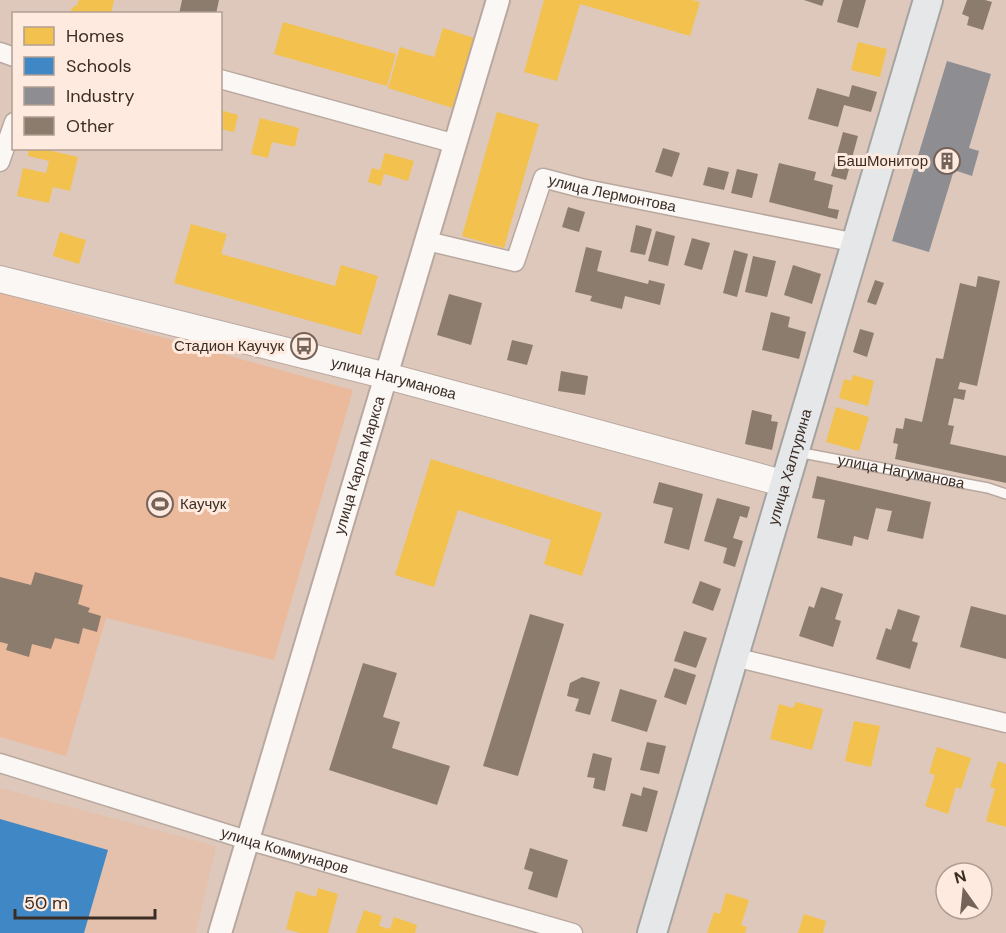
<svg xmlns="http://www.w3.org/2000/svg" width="1006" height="933" font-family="'DM Sans',sans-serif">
  <rect width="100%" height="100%" fill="#dec8bb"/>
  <path fill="#e4c1ac" d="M0 788 216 846 196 933H0Z"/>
  <path fill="#ebba9c" d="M0 293 353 390 274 660 106 618 66 756 0 737Z"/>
  <path fill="#f2c14e" d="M79 0H114L111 14H70L72 8 77 5Z
    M544 0H692L700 2 690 36 580 4 557 81 524 72Z
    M283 22 396 54 387 86 274 54Z
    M443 28 477 39 456 109 388 88 400 47 434 57Z
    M858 42 887 49 880 77 851 70Z
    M220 110 238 115 234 132 220 129Z
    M497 112 539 124 504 248 462 236Z
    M260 118 299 128 295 147 272 142 268 158 251 154Z
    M29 148H39L78 157 70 191 53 187 49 203 17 196 23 168 46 173 49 161 28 156Z
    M385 153 414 161 408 181 384 174 381 186 368 182 372 168 380 170Z
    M191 224 227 234 221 254 335 286 341 265 378 276 361 335 174 283Z
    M60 232 86 240 79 264 53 256Z
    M853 375 874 381 868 406 839 398 844 379 851 381Z
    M836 407 869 417 859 451 826 442Z
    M431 459 602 513 582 576 544 564 551 540 458 510 434 587 395 575Z
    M796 702 823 709 812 750 770 739 779 704 793 708Z
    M854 721 880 726 871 767 845 761Z
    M937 747 971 758 961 789 956 787 948 814 925 806 935 775 929 773Z
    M998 761 1006 764V827L986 821 995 789 990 787Z
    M318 888 338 894 328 933H300L286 929 296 891 316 897Z
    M726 893 749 900 741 925 747 927 745 933H707L714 912 720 914Z
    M364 910 382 916 379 926 390 929 394 917 417 925 415 933H356Z
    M804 914 826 921 823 933H798Z"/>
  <path fill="#3f88c5" d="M0 819 108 850 84 933H0Z"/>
  <path fill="#8d8d92" d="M947 61 991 74 969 148 979 151 972 176 954 170 929 252 892 241Z"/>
  <path fill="#8c7c6d" d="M182 0H219L216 14H179Z
    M804 0H824L822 6Z
    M843 0H866L858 28 837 22Z
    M967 0H985L992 2 983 30 967 25 969 17 962 14Z
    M852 85 877 92 871 112 844 105 838 127 808 119 817 88 849 97Z
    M843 132 858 136 846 180 831 176Z
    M663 148 680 153 672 177 655 172Z
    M779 163 816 172 814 180 833 185 828 208 839 210 837 219 769 202Z
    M708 167 729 172 724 190 703 185Z
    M737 169 758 174 752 198 731 193Z
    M568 207 585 212 579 232 562 227Z
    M636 225 652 229 645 255 630 252Z
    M656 231 675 236 668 266 648 261Z
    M692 238 710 243 702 270 684 265Z
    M586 247 602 251 597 271 648 284 649 280 665 284 660 305 625 296 622 309 590 301 592 296 575 292Z
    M734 250 748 254 737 297 723 293Z
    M753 256 776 261 767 297 745 292Z
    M793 265 821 274 812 304 784 295Z
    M978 276 1000 281 977 386 960 382 958 389 966 390 964 400 954 398 948 425 954 426 950 444 1006 456V483L895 459 898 444 893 443 896 428 903 429 905 418 922 422 936 358 943 359 960 283 976 287Z
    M875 280 884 283 876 305 867 302Z
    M449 294 482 303 471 345 437 335Z
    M771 312 790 317 788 327 806 332 799 359 762 350Z
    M860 329 874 333 867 357 853 352Z
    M512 340 533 345 527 365 507 360Z
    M561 371 588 376 585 395 558 391Z
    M752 410 772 415 771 421 778 422 772 450 745 444Z
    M817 476 931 502 923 539 887 531 892 511 876 508 868 540 854 536 852 546 817 538 825 500 812 498Z
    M659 482 703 494 689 550 664 543 673 508 653 503Z
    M717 498 750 507 747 518 740 516 733 538 743 541 735 567 723 563 727 548 704 541Z
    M35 572 83 585 78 604 90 608 88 612 101 616 97 632 83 628 79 644 55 638 51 649 32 644 29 657 6 650 8 644 0 642V577L31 585Z
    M700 581 721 589 713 611 692 603Z
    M821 587 843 594 835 619 841 621 833 647 799 636 809 606 814 608Z
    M971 606 1006 615V659L960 647Z
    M898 609 920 616 912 641 918 643 910 669 876 659 886 628 891 630Z
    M530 614 564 624 518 776 483 766Z
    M684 631 707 638 696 668 674 661Z
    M363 663 397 673 383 717 400 722 392 748 450 766 437 805 329 770Z
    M674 668 696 675 686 705 664 697Z
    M582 677 600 682 590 715 575 711 579 699 567 696 570 683Z
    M620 689 657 700 647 732 611 721Z
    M647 742 666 746 659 774 640 770Z
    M593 753 612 758 605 791 593 788 595 778 587 777Z
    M643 787 658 791 647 832 622 826 631 793 641 796Z
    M530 848 568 860 557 898 528 889 533 872 524 869Z"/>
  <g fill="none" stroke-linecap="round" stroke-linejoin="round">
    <defs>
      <g id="service">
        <path id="s1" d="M797 452 988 488 1006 494"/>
      </g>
      <g id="minor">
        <path d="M0 52 14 57"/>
        <path d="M220 79 456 144"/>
        <path d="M0 162 14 122"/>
        <path id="s2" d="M427 241 515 262 543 178 581 188 857 243"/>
        <path d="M734 657 1006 723"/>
        <path id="s3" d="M0 763 247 840 573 933"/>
      </g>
      <g id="tertiary">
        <path id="s4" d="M220 933 498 0"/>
      </g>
      <g id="secondary">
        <path id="s5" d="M0 279 387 376 786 484"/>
      </g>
      <g id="primary">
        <path id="s6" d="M652 933 928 0"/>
      </g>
    </defs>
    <use href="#service" stroke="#b9a89f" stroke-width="12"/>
    <use href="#minor" stroke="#b9a89f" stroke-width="21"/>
    <use href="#tertiary" stroke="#b9a89f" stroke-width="26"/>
    <use href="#secondary" stroke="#b9a89f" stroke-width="28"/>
    <use href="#primary" stroke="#a4a3a2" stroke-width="32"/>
    <use href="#service" stroke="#faf7f5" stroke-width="9"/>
    <use href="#minor" stroke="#faf7f5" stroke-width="18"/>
    <use href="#tertiary" stroke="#faf7f5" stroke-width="22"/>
    <use href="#secondary" stroke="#faf7f5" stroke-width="26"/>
    <use href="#primary" stroke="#e5e7e9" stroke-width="28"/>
  </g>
  <defs>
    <symbol id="building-ring" viewBox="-11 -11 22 22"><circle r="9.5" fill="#feeade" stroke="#756359" stroke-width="1.5"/><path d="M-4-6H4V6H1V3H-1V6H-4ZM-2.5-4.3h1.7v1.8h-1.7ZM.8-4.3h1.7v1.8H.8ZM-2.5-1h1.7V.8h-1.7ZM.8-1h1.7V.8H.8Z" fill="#756359"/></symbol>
    <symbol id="bus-ring" viewBox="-11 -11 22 22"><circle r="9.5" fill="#feeade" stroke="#756359" stroke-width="1.5"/><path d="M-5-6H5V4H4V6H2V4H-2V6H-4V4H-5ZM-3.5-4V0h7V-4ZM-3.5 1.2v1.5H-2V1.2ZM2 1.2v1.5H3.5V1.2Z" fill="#756359"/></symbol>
    <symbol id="stadium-ring" viewBox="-11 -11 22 22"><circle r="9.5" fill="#feeade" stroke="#756359" stroke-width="1.5"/><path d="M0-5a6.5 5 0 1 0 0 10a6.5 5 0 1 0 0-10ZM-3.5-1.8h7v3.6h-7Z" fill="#756359"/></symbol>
  </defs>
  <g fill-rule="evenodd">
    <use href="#building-ring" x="932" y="146" width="30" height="30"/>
    <use href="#bus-ring" x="289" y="331" width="30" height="30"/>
    <use href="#stadium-ring" x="145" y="489" width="30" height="30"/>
  </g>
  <g text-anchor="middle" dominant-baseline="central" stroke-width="6" stroke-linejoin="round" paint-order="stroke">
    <g font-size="15" fill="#3c2d24" stroke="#feeade" text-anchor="end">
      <text x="928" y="161">БашМонитор</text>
      <text x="284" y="346">Стадион Каучук</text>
      <text x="180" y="504" text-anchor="start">Каучук</text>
    </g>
    <g font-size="15" fill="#3c2d24" stroke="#feeade">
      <text stroke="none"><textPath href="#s2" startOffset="250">улица Лермонтова</textPath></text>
      <text stroke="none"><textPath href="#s5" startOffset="406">улица Нагуманова</textPath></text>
      <text stroke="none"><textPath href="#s4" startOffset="488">улица Карла Маркса</textPath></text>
      <text stroke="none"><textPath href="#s6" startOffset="486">улица Халтурина</textPath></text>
      <text stroke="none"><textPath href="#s1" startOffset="106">улица Нагуманова</textPath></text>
      <text stroke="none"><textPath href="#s3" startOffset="298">улица Коммунаров</textPath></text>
    </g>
  </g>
  <rect x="12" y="12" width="210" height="138" fill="#feeade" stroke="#b09e94" stroke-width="1.5"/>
  <rect x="24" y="27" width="30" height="18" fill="#f2c14e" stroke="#b09e94" stroke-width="1.5"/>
  <text x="66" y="42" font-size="18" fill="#3c2d24">Homes</text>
  <rect x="24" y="57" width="30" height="18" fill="#3f88c5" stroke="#b09e94" stroke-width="1.5"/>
  <text x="66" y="72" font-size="18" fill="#3c2d24">Schools</text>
  <rect x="24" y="87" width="30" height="18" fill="#8d8d92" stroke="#b09e94" stroke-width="1.5"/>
  <text x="66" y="102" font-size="18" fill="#3c2d24">Industry</text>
  <rect x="24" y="117" width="30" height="18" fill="#8c7c6d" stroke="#b09e94" stroke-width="1.5"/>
  <text x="66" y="132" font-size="18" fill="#3c2d24">Other</text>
  <g transform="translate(964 891) rotate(345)"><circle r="28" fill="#feeade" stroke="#b09e94" stroke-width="1.5"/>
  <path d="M0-4.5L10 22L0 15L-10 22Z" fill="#756359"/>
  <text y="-9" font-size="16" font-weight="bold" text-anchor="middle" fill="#3c2d24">N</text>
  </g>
  <path d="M15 909v9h140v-9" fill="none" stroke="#3c2d24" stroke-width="3"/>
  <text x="24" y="909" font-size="18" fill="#3c2d24" stroke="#feeade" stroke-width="4.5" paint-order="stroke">50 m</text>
</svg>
